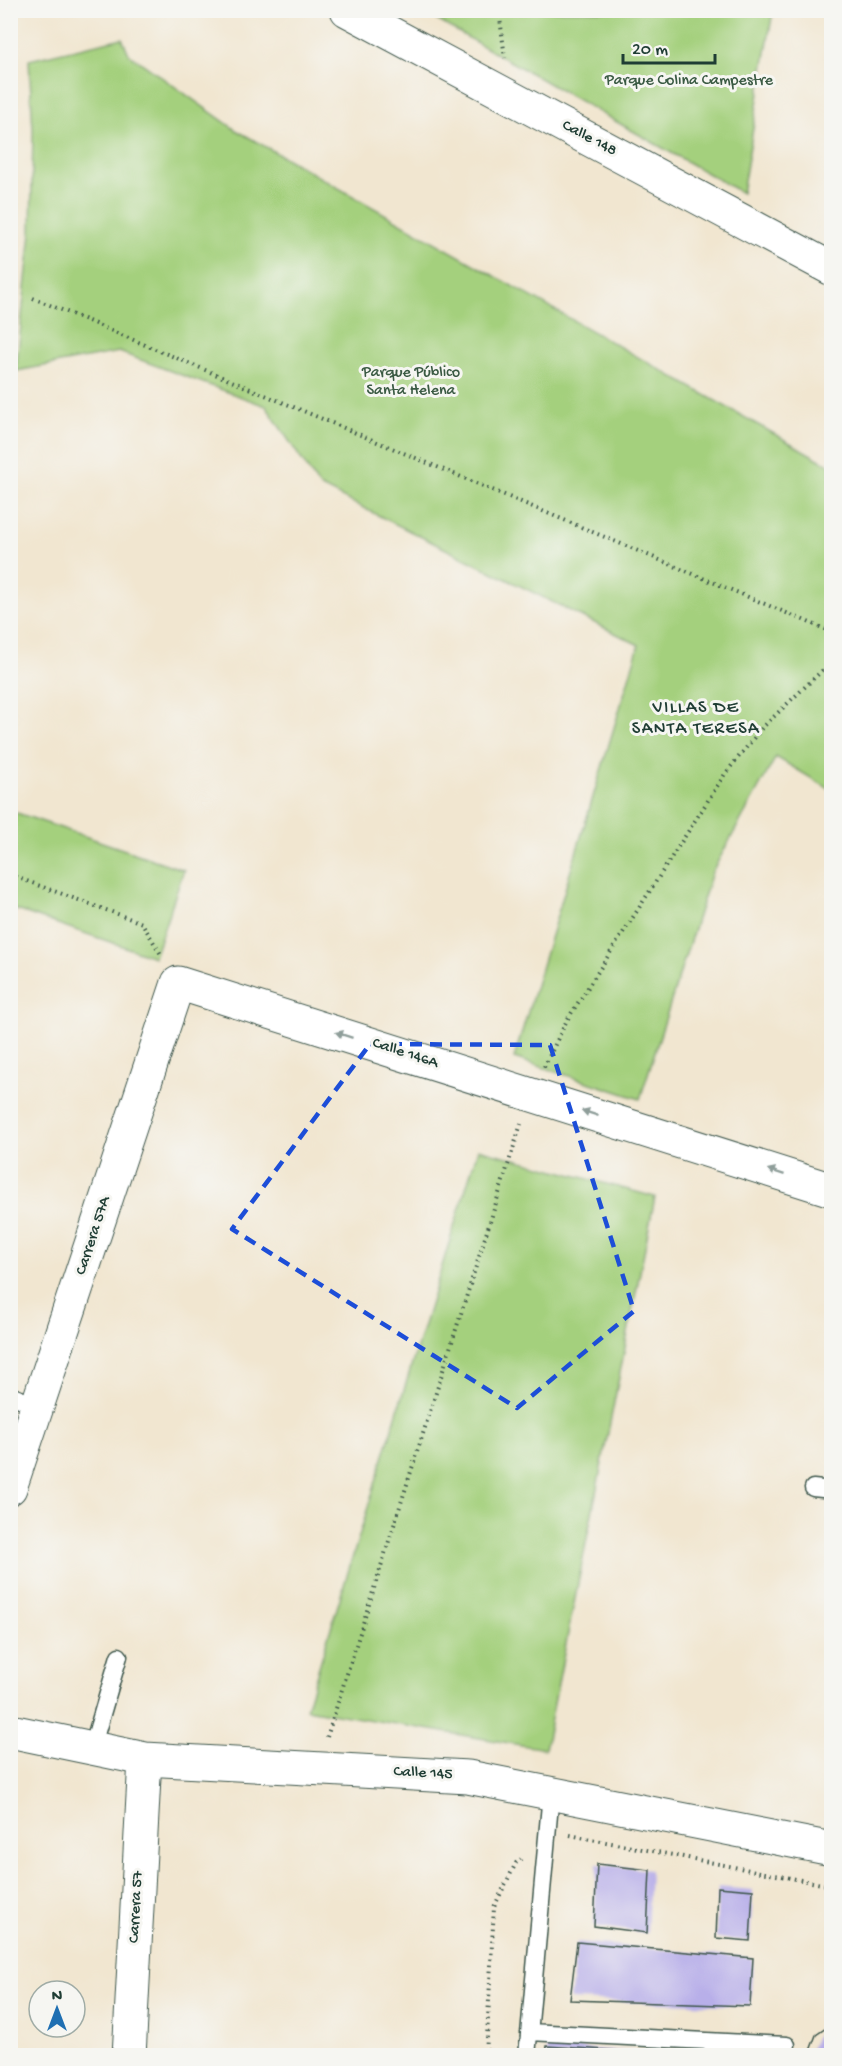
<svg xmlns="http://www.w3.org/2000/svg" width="842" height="2066" font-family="'Gochi Hand',sans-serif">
  <rect width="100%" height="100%" fill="#f6f6f2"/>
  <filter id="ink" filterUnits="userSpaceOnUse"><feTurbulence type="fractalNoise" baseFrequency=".0167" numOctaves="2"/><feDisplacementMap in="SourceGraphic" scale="12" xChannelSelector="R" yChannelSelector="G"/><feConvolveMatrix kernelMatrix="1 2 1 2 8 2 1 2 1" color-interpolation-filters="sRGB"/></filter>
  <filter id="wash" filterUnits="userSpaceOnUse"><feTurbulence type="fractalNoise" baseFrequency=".008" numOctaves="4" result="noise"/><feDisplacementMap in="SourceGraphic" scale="24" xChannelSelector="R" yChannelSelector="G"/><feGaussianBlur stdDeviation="1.35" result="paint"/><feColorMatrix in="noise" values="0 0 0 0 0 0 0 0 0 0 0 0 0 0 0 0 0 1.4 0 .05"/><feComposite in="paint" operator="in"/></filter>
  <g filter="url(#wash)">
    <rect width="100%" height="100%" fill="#f1e6d0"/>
    <path fill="#a4d07d" stroke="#628658" stroke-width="1.5" d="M421 11H773L742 193Z
      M122 38 129 54 236 130 831 466V790L776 757 712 872 640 1099 514 1058 639 645 319 486 266 406 119 352 16 371 31 233 33 130 29 60Z
      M11 811 184 870 154 957 11 908Z
      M478 1149 655 1197 545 1749 306 1709Z"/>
    <g id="blocks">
      <path fill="#b8afe9" d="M597 1864 650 1870 647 1933 594 1926Z
        M718 1887 753 1890 750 1941 716 1938Z
        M577 1942 753 1958 750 2006 570 2000Z
        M832 2024V2056H808L816 2035Z
        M547 2046 664 2054V2056H546Z"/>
    </g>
  </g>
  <g filter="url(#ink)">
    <use href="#blocks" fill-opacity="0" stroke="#3e564b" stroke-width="1.5"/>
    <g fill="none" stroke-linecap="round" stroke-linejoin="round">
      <defs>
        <path id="service" d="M10 1395 38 1406
          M813 1488 832 1490
          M92 1748 119 1656
          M529 2032 787 2045
          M527 2056 551 1793"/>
        <path id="minor" d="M347 10 832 269
          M10 1488 178 983 832 1190
          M10 1731 145 1759 468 1777 832 1849
          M129 2056 145 1759"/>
      </defs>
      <use href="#service" stroke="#3e564b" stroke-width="19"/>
      <use href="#minor" stroke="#3e564b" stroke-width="35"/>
      <path stroke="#3e564b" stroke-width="4" stroke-dasharray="1.5 4.5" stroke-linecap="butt" d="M499 10 505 58
        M33 298 832 632
        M10 875 142 923 162 956
        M544 1067 567 1020 725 774 762 728 832 661
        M327 1737 521 1124
        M570 1835 832 1886
        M486 2056 494 1907 516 1863 521 1859"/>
      <use href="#service" stroke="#fff" stroke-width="16"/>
      <use href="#minor" stroke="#fff" stroke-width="33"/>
    </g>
    <defs><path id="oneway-solid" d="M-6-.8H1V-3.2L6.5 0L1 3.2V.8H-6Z" transform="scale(1.5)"/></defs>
    <g fill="#8f9e9a">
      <use href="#oneway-solid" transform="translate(344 1035) rotate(-162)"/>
      <use href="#oneway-solid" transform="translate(590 1113) rotate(-162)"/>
      <use href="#oneway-solid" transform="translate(776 1172) rotate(-162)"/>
    </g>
  </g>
  <path fill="none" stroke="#1d4ed8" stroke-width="4.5" stroke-dasharray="12 8" stroke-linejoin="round" d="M370 1044 550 1045 634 1311 517 1408 232 1229Z"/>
  <g text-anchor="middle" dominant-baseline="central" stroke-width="6" stroke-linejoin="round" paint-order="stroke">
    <g font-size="16" fill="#3a5a43" stroke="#f6f6f2">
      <text x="689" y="81">Parque Colina Campestre</text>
      <text x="411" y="373">Parque Público<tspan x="411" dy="18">Santa Helena</tspan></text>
    </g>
    <g font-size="16" fill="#1f3d34" stroke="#f6f6f2">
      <text transform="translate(589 139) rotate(28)">Calle 148</text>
      <text transform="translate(405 1054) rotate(18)">Calle 146A</text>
      <text transform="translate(94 1236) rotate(-72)">Carrera 57A</text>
      <text transform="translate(423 1774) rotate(3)">Calle 145</text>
      <text transform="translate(137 1907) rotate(-87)">Carrera 57</text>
    </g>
    <g font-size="18" letter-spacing="1.5" fill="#1f3d34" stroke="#f6f6f2">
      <text x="696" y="708">VILLAS DE<tspan x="696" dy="21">SANTA TERESA</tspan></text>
    </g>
  </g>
  <rect width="842" height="2066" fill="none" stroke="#f6f6f2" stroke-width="36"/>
  <g transform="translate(57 2009)"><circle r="28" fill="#f6f6f2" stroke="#a0aca6" stroke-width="1.5"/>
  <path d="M0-4.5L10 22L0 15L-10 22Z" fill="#1f6fb2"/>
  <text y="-9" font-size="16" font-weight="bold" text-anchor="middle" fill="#1f3d34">N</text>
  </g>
  <path d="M623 54v9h92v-9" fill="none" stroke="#1f3d34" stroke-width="3"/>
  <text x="632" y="54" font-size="18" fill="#1f3d34" stroke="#f6f6f2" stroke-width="4.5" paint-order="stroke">20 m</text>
</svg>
